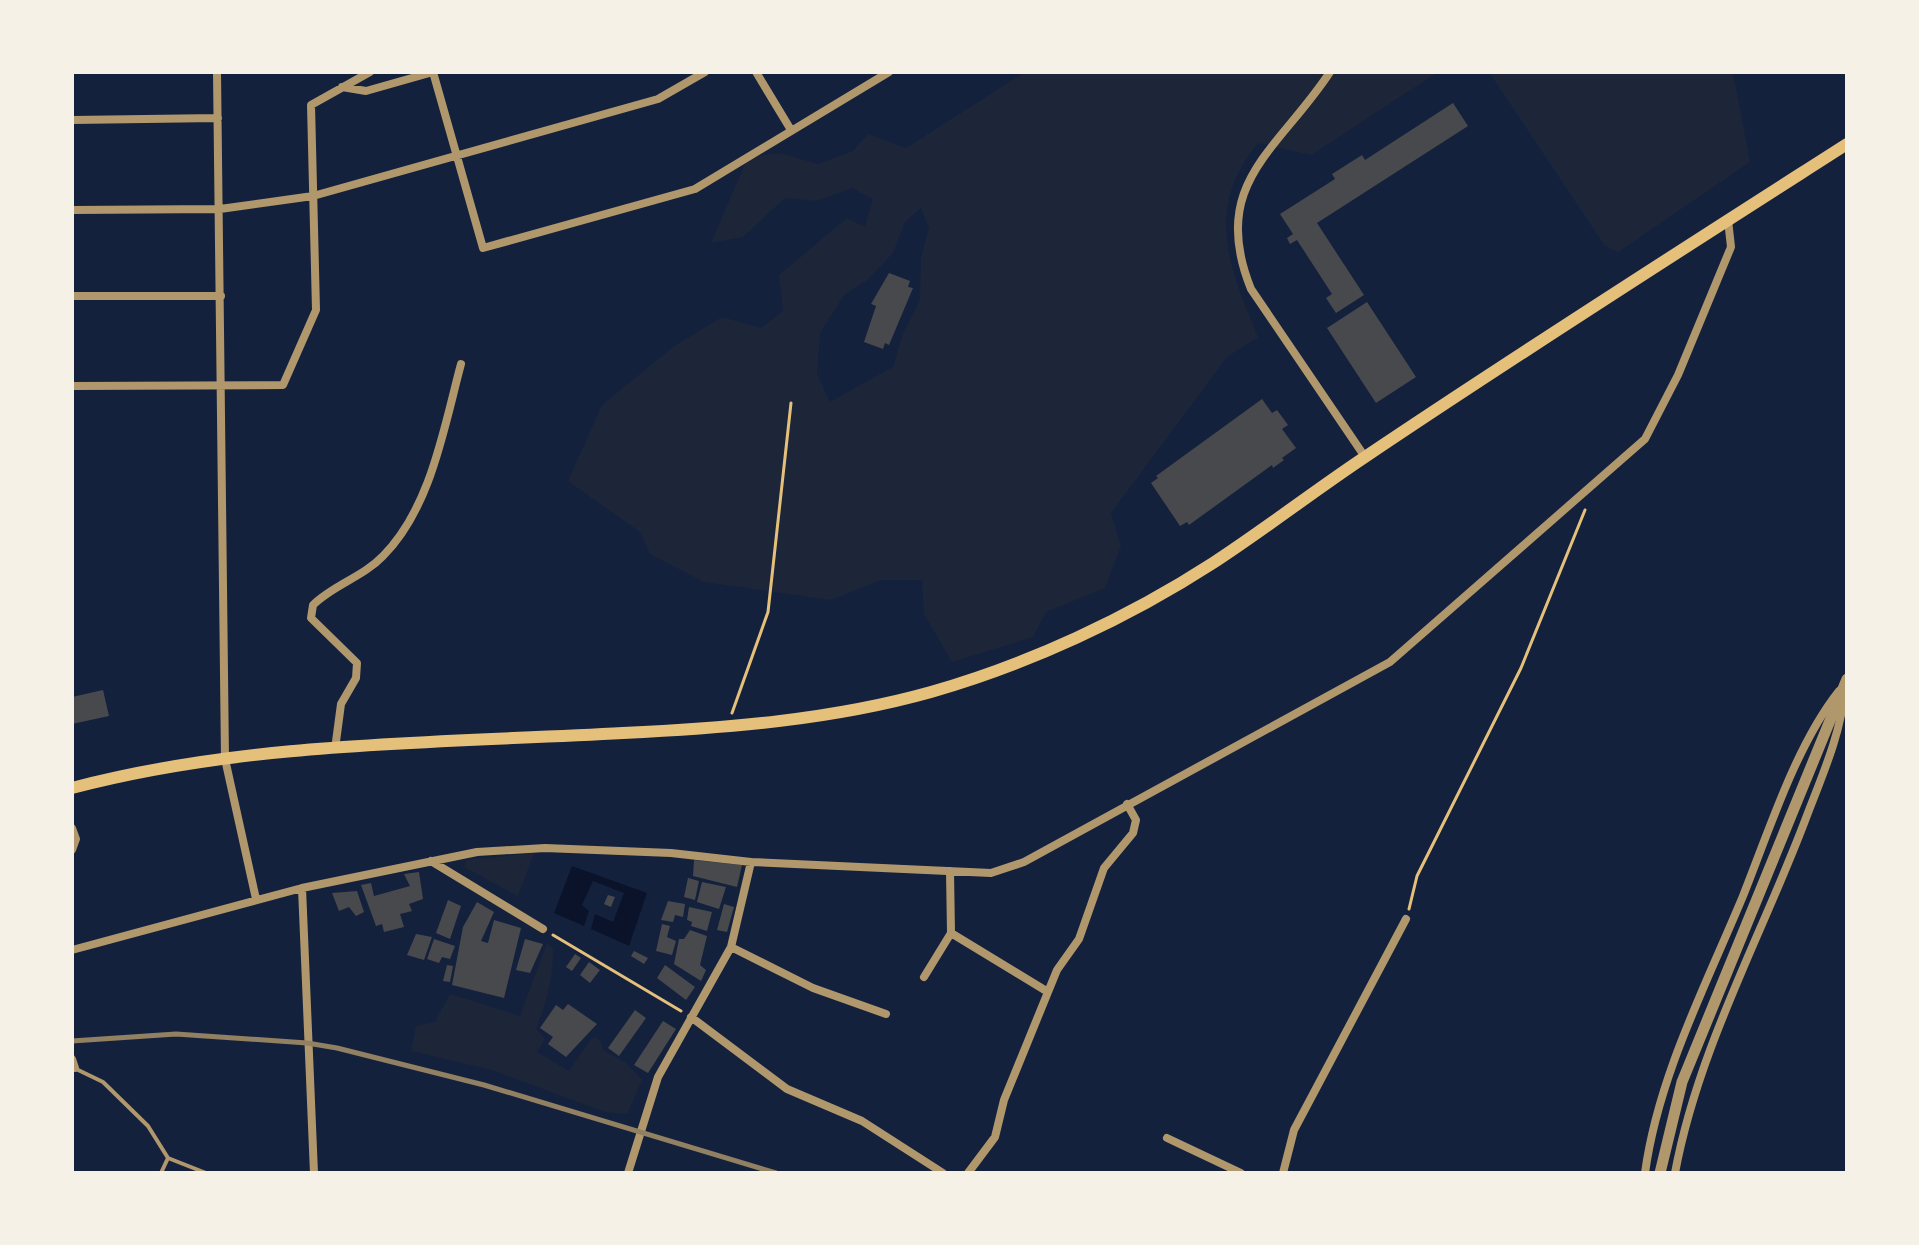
<svg xmlns="http://www.w3.org/2000/svg" width="1919" height="1245" font-family="Barlow,sans-serif">
  <rect width="100%" height="100%" fill="#14213d"/>
  <path fill="#1d2539" fill-rule="evenodd" d="M1025 72H1438L1311 155 1258 143C1204 209 1229 267 1258 337L1227 357 1111 513 1121 546 1105 588 1046 612 1033 637 952 662 924 614 922 580H881L831 600 704 582 650 554 640 532 568 481 602 405 673 347 722 317 761 328 783 311 779 275 847 218 865 227 873 199 852 188 817 201 785 198 743 237 711 243 748 157 780 153 818 164 853 151 868 134 906 148ZM921 208 929 228 921 258 920 300 903 334 893 367 830 402 817 374 820 333 844 295 866 281 893 253 905 222Z
    M1489 72H1733L1750 162 1618 252 1605 246Z
    M534 853 518 896 464 867 466 860Z
    M547 943 553 949C553 978 547 1002 536 1029L545 1039 537 1052 569 1071 590 1040 595 1037 600 1041 604 1051 625 1062 642 1080 627 1114 605 1112 492 1070 411 1051 416 1026 435 1022 450 994 520 1016Z"/>
  <path fill="#0b132b" d="M572 866 647 893 629 946 591 929 595 914 613 922 624 893 593 881 582 905 589 911 584 926 554 913Z"/>
  <path fill="#48494c" d="M1453 103 1468 126 1317 223 1364 295 1336 313 1326 298 1332 294 1297 240 1290 244 1287 238 1293 234 1280 214 1335 179 1332 174 1362 155 1365 160Z
    M889 273 910 281 908 287 913 288 889 345 885 343 883 349 864 342 876 306 871 304Z
    M1367 302 1416 377 1376 403 1327 328Z
    M1262 399 1272 413 1277 410 1288 425 1282 429 1296 448 1282 458 1284 460 1273 468 1272 465 1189 525 1187 522 1180 526 1151 483 1158 478 1156 476Z
    M103 690 109 716 72 724V697Z
    M694 860 742 865 737 887 693 876Z
    M419 872 423 899 409 904 412 911 400 914 404 927 384 932 382 924 376 926 361 885 371 883 374 896 410 886 404 874Z
    M688 878 699 881 695 900 684 897Z
    M702 882 726 887 719 909 697 902Z
    M357 891 364 912 356 916 349 907 339 911 332 893Z
    M608 895 615 897 611 907 604 904Z
    M448 900 461 906 450 939 436 933Z
    M668 901 685 904 683 917 675 915 673 922 661 920Z
    M477 902 494 912 481 941 488 943 494 920 521 928 504 998 452 985 463 927Z
    M724 904 734 907 727 932 717 930Z
    M689 907 712 912 707 931 691 926 692 922 687 920Z
    M662 924 670 926 667 937 676 941 672 955 656 951Z
    M690 930 707 936 700 965 706 970 701 981 674 964 679 939H684Z
    M416 934 432 937 424 960 407 955Z
    M434 939 455 946 450 959 442 957 439 963 427 959Z
    M525 939 543 944 530 973 516 970Z
    M634 951 648 958 644 964 631 956Z
    M575 954 581 958 572 971 566 967Z
    M589 962 600 970 590 983 580 975Z
    M447 965 453 966 450 982 443 981Z
    M665 965 695 987 686 1000 657 978Z
    M568 1004 597 1024 566 1057 548 1044 553 1037 540 1028 556 1005 563 1010Z
    M635 1010 646 1018 619 1056 608 1048Z
    M663 1021 676 1029 648 1073 634 1065Z"/>
  <g fill="none" stroke-linecap="round" stroke-linejoin="round">
    <path stroke="#e5c07b" stroke-width="3" d="M732 713 768 612 791 403
      M1409 909 1417 876 1521 668 1585 510
      M553 935 681 1011"/>
    <path stroke="#b1986c" stroke-width="4" d="M74 1068 103 1082 148 1126 168 1158 206 1173
      M161 1173 168 1158"/>
    <path stroke="#b1986c" stroke-width="8" d="M217 72 225 759 256 899
      M756 72 791 130
      M1330 72C1279 150 1208 183 1251 289L1365 457
      M342 87 366 91 433 72 483 248 695 189 889 72
      M72 120 218 118
      M72 210 220 209 313 196 658 99 705 72
      M72 296H221
      M72 386 283 385 316 310 311 105 370 72
      M335 749 341 704 356 678 357 663 311 618 313 605C333 585 363 577 383 556 431 508 444 427 461 364
      M72 828 76 839 72 850
      M431 861 543 929
      M302 888 314 1173
      M951 933 1048 992
      M731 947 813 988 886 1014
      M72 950 302 888 477 852 545 848 671 853 751 862 991 873 1024 862 1390 662 1645 439 1678 375 1731 247 1728 220
      M924 977 951 933 950 871
      M691 1017 787 1089 862 1121 943 1173
      M72 1059 75 1068
      M1167 1138 1241 1173
      M628 1173 658 1077 731 947 751 862
      M968 1173 995 1137 1004 1100 1057 970 1079 939 1104 868 1133 833 1136 820 1127 804
      M1283 1173 1294 1130 1406 919
      M1645 1173C1658 1077 1706 985 1743 896 1769 831 1796 745 1839 691
      M1675 1173C1698 1049 1762 935 1806 818 1822 776 1841 734 1845 689"/>
    <path stroke="#b1986c" stroke-width="11" d="M1660 1173 1682 1082 1847 679"/>
    <path stroke="#e5c07b" stroke-width="12" d="M72 788C250 741 440 743 623 733 727 728 831 720 931 692 1029 664 1128 618 1213 563 1265 529 1314 491 1365 457 1524 350 1686 247 1847 144"/>
    <path stroke="#918062" stroke-width="5" d="M72 1041 176 1034 307 1043 337 1048 484 1085 776 1173"/>
  </g>
  <rect width="1919" height="1245" fill="none" stroke="#f6f1e7" stroke-width="148"/>
</svg>
